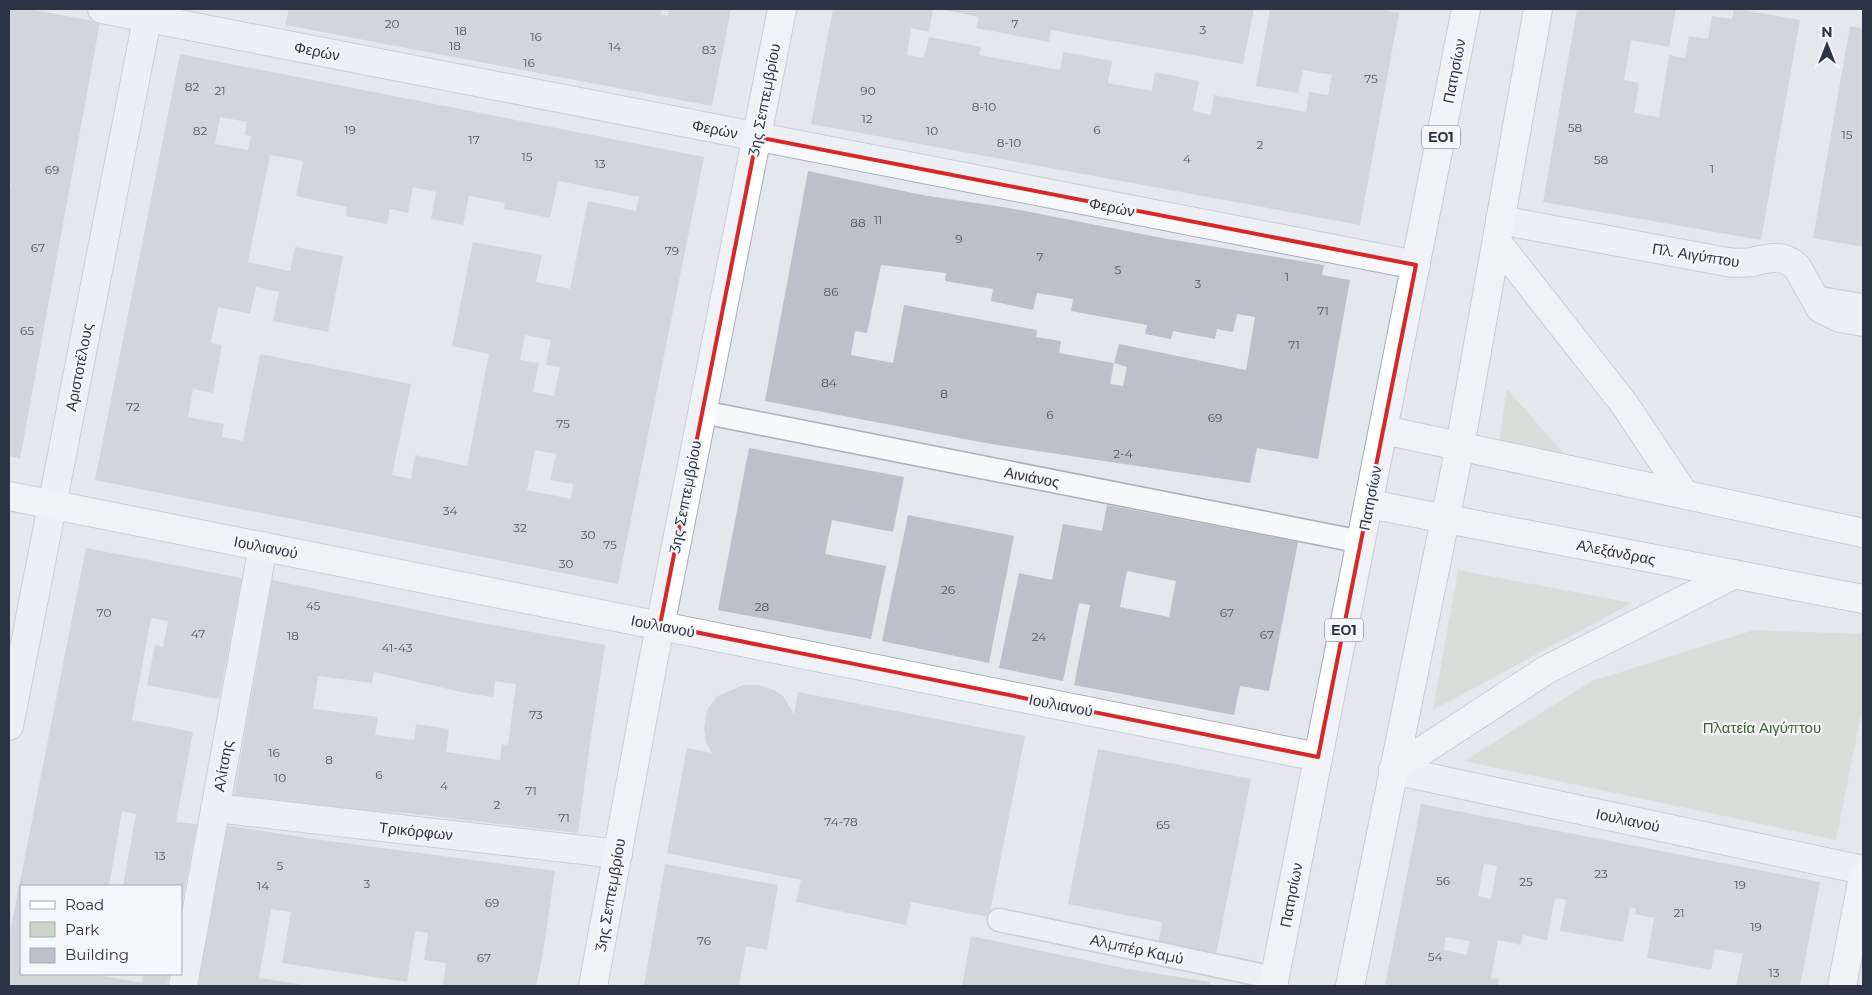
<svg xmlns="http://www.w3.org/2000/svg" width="1872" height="995" font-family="Montserrat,sans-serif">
  <rect width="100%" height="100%" fill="#e4e7ec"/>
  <path fill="#c9d6c5" d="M1507 389 1566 456 1499 442Z
    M1458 570 1632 603 1433 710Z
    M1754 630 1863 634V705L1836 840 1464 761 1592 681Z"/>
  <path fill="#bbc0ca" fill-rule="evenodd" d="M9 9H28L100 22 20 459 9 456V196L11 184H9Z
    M289 9H662L661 14 668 16 669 9H731L712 106 285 25Z
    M833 9H933L929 32 911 28 907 55 924 58 929 37 981 47 979 55 1060 70 1063 52 1112 61 1108 83 1152 91 1155 72 1199 81 1193 111 1211 115 1214 95 1306 112 1309 92 1328 95 1332 75 1303 70 1298 93 1256 86 1270 9H1376L1399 13 1360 225 811 124Z
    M940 9H1254L1243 64 1051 30 1049 42 976 28 979 17Z
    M1577 9H1676L1669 47 1631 40 1624 80 1639 83 1634 113 1659 117 1669 55 1685 58 1689 36 1708 39 1712 16 1732 19 1734 9H1736L1800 20 1761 240 1543 202Z
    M1850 26 1863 29V247L1813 238Z
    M180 54 704 157 618 584 95 480ZM220 117 247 122 245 135 251 136 248 150 215 144ZM270 155 303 161 296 196 347 207 346 216 387 224 390 209 408 213 413 187 436 192 431 219 463 225 469 196 505 203 504 209 550 218 558 181 639 197 636 211 588 201 570 289 536 282 542 255 473 242 452 346 489 354 467 466 415 455 411 479 392 475 411 384 260 354 243 441 222 437 224 424 188 417 193 389 213 393 222 345 211 343 218 307 250 314 256 287 279 292 273 321 328 332 343 256 295 247 290 271 248 262ZM525 335 551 340 546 365 560 367 554 396 533 392 539 363 520 360ZM535 450 556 454 550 480 573 484 571 499 527 490Z
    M808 171 922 195 1009 208 1162 238 1324 265 1322 275 1350 280 1318 459 1257 448 1250 483 991 444 765 401ZM881 265 946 273 945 281 993 289 991 301 1033 310 1037 293 1073 299 1071 311 1147 325 1145 334 1171 339 1173 331 1215 339 1217 329 1233 332 1237 314 1255 317 1246 370 1119 344 1114 363 1127 367 1123 386 1110 384 1114 363 1059 353 1061 341 1036 337 1037 330 904 305 893 363 851 355 855 331 867 333Z
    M749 448 904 477 893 532 832 520 825 554 886 566 871 639 718 610Z
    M1107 505 1298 542 1269 691 1240 686 1234 715 1074 685 1090 605 1079 603 1063 681 999 668 1019 573 1052 580 1063 524 1102 531ZM1127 571 1176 581 1169 617 1120 607Z
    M908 515 1014 536 989 663 882 641Z
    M86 548 242 578 219 699 147 685 155 645 163 647 168 621 151 618 132 720 193 732 176 822 197 824 182 904 181 886H123L136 814 122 811 109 886H21V974H92L142 983 143 974H169L167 986H9V937Z
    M272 580 476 622 605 645 591 736 578 833 405 813 344 809 234 795ZM374 672 466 693 493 697 495 681 516 684 508 745 502 744 500 760 446 752 449 729 416 724 414 740 375 735 378 717 313 709 318 676 372 683Z
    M743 685H759L774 690 783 696 794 714 798 692 1025 736 989 917 911 902 906 925 796 902 801 880 667 853 687 748 712 753 706 742 704 728 707 710 716 697Z
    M1098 749 1251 779 1216 955 1158 944 1162 922 1068 904Z
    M1421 804 1820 882 1800 986H1736L1743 954 1715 949 1711 970 1647 958 1654 918 1635 914 1636 909 1630 907 1623 942 1560 931 1566 900 1555 898 1547 940 1523 935 1521 945 1498 940 1491 978 1499 979 1498 986H1385ZM1484 864 1497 866 1491 899 1478 896ZM1446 937 1469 941 1467 955 1444 950Z
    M224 825 307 838 555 871 543 953 536 986H443L446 963 424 960 428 933 415 931 407 982 282 963 291 912 271 909 259 978 299 984 298 986H196Z
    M665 864 778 885 767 950 746 946 739 986H644Z
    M971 936 1128 969 1210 982 1209 986H962Z"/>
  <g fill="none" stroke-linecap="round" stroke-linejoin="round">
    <defs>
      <path id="service" d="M1811 293 1863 302"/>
      <path id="pedestrian" d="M702 412 1362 542
        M999 920 1275 978"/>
      <path id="minor" d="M102 9 1416 265
        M1500 220 1727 262C1735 263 1743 263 1752 262 1769 258 1782 253 1797 267L1820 308 1840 318 1863 322
        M1393 770 1863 870
        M215 808 618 854
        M183 986 263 546"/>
      <path id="tertiary" d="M9 726 149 9"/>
      <path id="secondary" d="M9 496 1318 757
        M593 986 653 662 782 9
        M1842 986 1863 877"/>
      <path id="primary" d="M1497 242 1625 405 1685 495
        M1384 430 1863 533
        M1369 504 1863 599
        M1393 770 1546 670 1735 574
        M1273 986 1466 9
        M1350 986 1460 446 1538 9"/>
    </defs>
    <use href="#service" stroke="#a9aeb7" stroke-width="18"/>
    <use href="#pedestrian" stroke="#a9aeb7" stroke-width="25"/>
    <use href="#minor" stroke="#a9aeb7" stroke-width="30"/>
    <use href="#tertiary" stroke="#a9aeb7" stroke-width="30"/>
    <use href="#secondary" stroke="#a9aeb7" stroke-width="30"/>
    <use href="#primary" stroke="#a3abb8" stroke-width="30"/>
    <use href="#service" stroke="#f7f8fa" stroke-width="15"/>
    <use href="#pedestrian" stroke="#f7f8fa" stroke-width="22"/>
    <use href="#minor" stroke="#f7f8fa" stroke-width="28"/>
    <use href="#tertiary" stroke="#f7f8fa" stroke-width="28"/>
    <use href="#secondary" stroke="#fff" stroke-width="28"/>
    <use href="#primary" stroke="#fff" stroke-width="28"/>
  </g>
  <path d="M0 0H1872V995H0ZM757 137 1416 265 1318 757 660 625Z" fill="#e4e7ec" fill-opacity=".55" fill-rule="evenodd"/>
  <path fill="none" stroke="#d62828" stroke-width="4" stroke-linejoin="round" d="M757 137 1416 265 1318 757 660 625Z"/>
  <g text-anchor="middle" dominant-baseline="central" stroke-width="4.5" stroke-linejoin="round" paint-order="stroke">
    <g font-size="12" fill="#4f5766">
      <text x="392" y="23">20</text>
      <text x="1015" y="23">7</text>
      <text x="1203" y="29">3</text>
      <text x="461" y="30">18</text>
      <text x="536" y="36">16</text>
      <text x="455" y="45">18</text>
      <text x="615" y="46">14</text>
      <text x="709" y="49">83</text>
      <text x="529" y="62">16</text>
      <text x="1371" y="78">75</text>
      <text x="192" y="86">82</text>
      <text x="220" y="90">21</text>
      <text x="868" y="90">90</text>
      <text x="984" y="106">8-10</text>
      <text x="867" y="118">12</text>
      <text x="1575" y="127">58</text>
      <text x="350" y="129">19</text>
      <text x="1097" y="129">6</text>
      <text x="200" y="130">82</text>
      <text x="932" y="130">10</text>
      <text x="1847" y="134">15</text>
      <text x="474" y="139">17</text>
      <text x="1009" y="142">8-10</text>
      <text x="1260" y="144">2</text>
      <text x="527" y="156">15</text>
      <text x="1187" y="158">4</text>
      <text x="1601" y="159">58</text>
      <text x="600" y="163">13</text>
      <text x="1712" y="168">1</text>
      <text x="52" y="169">69</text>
      <text x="878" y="219">11</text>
      <text x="858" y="222">88</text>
      <text x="959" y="238">9</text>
      <text x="38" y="247">67</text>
      <text x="672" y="250">79</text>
      <text x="1040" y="256">7</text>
      <text x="1118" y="269">5</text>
      <text x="1287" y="276">1</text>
      <text x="1198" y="283">3</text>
      <text x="831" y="291">86</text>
      <text x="1323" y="310">71</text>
      <text x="27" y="330">65</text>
      <text x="1294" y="344">71</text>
      <text x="829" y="382">84</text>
      <text x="944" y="393">8</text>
      <text x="133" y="406">72</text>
      <text x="1050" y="414">6</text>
      <text x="1215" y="417">69</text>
      <text x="563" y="423">75</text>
      <text x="1123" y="453">2-4</text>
      <text x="450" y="510">34</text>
      <text x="520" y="527">32</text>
      <text x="588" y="534">30</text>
      <text x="610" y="544">75</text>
      <text x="566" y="563">30</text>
      <text x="948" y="589">26</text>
      <text x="313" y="605">45</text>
      <text x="762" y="606">28</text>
      <text x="104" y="612">70</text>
      <text x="1227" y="612">67</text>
      <text x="198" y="633">47</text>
      <text x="1267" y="634">67</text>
      <text x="293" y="635">18</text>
      <text x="1039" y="636">24</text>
      <text x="397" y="647">41-43</text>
      <text x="536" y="714">73</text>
      <text x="274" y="752">16</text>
      <text x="329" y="759">8</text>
      <text x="379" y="774">6</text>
      <text x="280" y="777">10</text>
      <text x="444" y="785">4</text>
      <text x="531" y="790">71</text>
      <text x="497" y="804">2</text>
      <text x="564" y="817">71</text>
      <text x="841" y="821">74-78</text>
      <text x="1163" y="824">65</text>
      <text x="160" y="855">13</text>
      <text x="280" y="865">5</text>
      <text x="1601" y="873">23</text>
      <text x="1443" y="880">56</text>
      <text x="1526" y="881">25</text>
      <text x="367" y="883">3</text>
      <text x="1740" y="884">19</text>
      <text x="263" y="885">14</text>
      <text x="492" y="902">69</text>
      <text x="1679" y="912">21</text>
      <text x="1756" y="926">19</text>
      <text x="704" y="940">76</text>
      <text x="1435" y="956">54</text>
      <text x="484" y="957">67</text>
      <text x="1774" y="972">13</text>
    </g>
    <g fill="#f4f6f9" stroke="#676e7b" stroke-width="1">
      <rect x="1422" y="125.5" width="38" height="23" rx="4"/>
      <rect x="1325" y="618.5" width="38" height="23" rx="4"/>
    </g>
    <g font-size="14" font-weight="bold" fill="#2b3445">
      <text x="1441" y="137">ΕΟ1</text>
      <text x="1344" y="630">ΕΟ1</text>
    </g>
    <g font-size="15" fill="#2b3445" stroke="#f4f6f9">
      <text transform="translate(317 51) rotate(11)">Φερών</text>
      <text transform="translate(1454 71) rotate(-79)">Πατησίων</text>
      <text transform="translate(764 100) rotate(-79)">3ης Σεπτεμβρίου</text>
      <text transform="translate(715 129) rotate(11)">Φερών</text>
      <text transform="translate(1112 207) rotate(11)">Φερών</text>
      <text transform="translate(1696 255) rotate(9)">Πλ. Αιγύπτου</text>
      <text transform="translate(79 367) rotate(-79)">Αριστοτέλους</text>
      <text transform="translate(1032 477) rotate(11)">Αινιάνος</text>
      <text transform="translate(685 497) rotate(-79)">3ης Σεπτεμβρίου</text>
      <text transform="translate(1370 498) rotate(-79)">Πατησίων</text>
      <text transform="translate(266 547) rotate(11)">Ιουλιανού</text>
      <text transform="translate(1616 552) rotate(11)">Αλεξάνδρας</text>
      <text transform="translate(663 626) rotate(11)">Ιουλιανού</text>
      <text transform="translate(1061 705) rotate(11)">Ιουλιανού</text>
      <text transform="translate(223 766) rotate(-80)">Αλίτσης</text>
      <text transform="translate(1628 820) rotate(12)">Ιουλιανού</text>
      <text transform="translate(416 831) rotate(6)">Τρικόρφων</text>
      <text transform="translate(610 895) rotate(-80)">3ης Σεπτεμβρίου</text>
      <text transform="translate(1291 895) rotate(-79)">Πατησίων</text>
      <text transform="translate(1137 949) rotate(12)">Αλμπέρ Καμύ</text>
    </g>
    <g font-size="15" fill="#3f6138" stroke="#f4f6f9">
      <text x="1762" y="727">Πλατεία Αιγύπτου</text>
    </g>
  </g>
  <rect width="1872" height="995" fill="none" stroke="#2b3445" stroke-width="20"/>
  <rect x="20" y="885" width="162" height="90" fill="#f4f6f9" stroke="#a4a8b1"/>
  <rect x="30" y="901" width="25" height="8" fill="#ffffff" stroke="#a4a8b1"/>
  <text x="65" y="910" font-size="15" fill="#2b3445">Road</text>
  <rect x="30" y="922" width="25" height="15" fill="#c9d6c5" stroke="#a4a8b1"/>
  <text x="65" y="935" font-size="15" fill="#2b3445">Park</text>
  <rect x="30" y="948" width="25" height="15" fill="#bbc0ca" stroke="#a4a8b1"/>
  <text x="65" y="960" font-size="15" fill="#2b3445">Building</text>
  <g transform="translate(1827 45)" stroke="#f4f6f9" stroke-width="4" paint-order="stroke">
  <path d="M0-4L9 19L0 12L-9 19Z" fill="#2b3445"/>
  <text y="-8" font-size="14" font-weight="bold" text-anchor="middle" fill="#2b3445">N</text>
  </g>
</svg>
